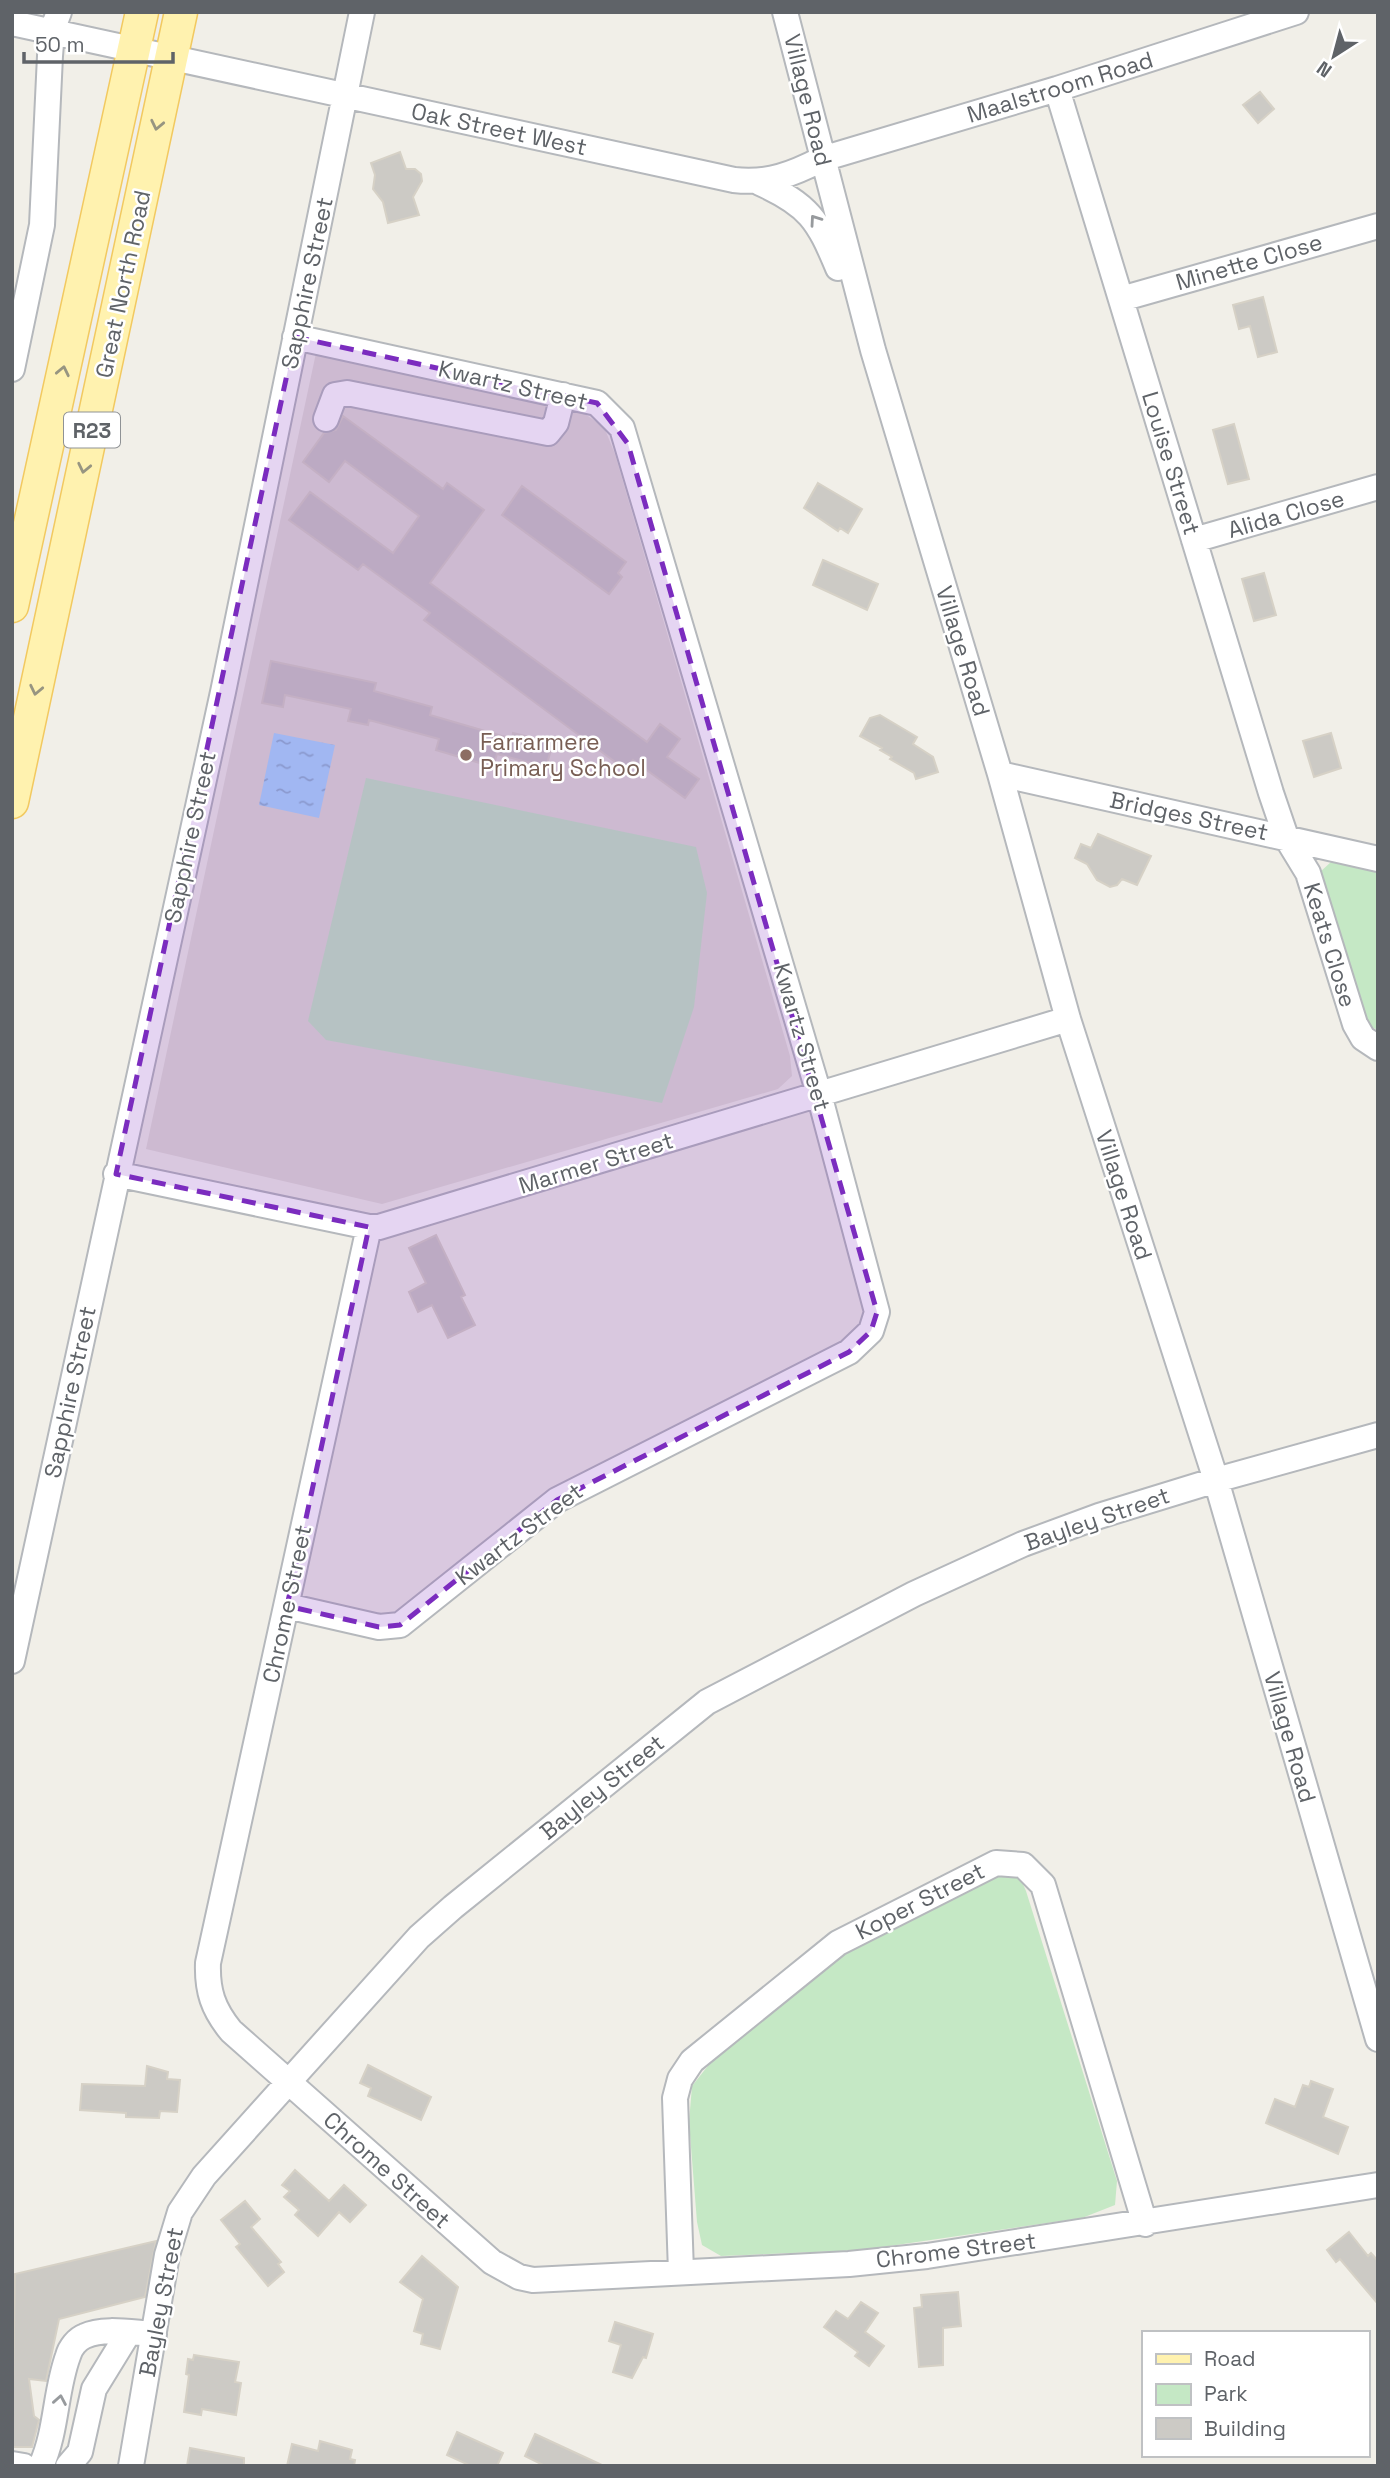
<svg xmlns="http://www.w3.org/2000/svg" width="1390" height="2478" font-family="'Space Grotesk',sans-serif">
  <defs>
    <pattern id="water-ripples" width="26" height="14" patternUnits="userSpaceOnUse" patternTransform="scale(1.75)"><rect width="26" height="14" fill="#aadaff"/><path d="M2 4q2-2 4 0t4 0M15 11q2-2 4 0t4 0" fill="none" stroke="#8eb4d2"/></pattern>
  </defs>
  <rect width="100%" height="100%" fill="#f1efe8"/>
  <path fill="#e1ded6" d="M316 353 582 412 604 427 615 454 790 1056 792 1076 778 1089 382 1204 146 1149Z"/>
  <path fill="#c5e8c5" d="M366 778 696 847 707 893 694 1007 662 1103 326 1040 308 1021Z
    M1345 860 1378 865V1030L1362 1023 1320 872 1331 862Z
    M987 1869 1019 1875 1026 1891 1117 2181 1115 2205 1082 2218 862 2250 721 2256 702 2245 697 2222 689 2122 692 2086 711 2062 842 1951Z"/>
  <path fill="url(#water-ripples)" d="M274 733 335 745 319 818 259 805Z"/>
  <path fill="#cccac5" stroke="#d6d1c6" stroke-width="2" d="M1260 92 1274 109 1258 123 1243 105Z
    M400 152 406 169H415L421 174 422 181 413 197 419 215 388 223 383 202 373 189 375 175 371 163Z
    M1263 297 1277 352 1258 357 1250 326 1239 329 1233 305Z
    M343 416 443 489 447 483 484 510 430 583 647 742 660 724 680 739 667 757 699 779 685 798 633 760 626 770 424 620 430 613 363 564 358 570 289 520 310 492 393 553 419 516 345 461 329 482 303 462 324 433 336 430Z
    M1234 424 1249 479 1228 484 1213 430Z
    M818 483 862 509 848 533 840 528 838 531 804 508Z
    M522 486 626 562 618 573 622 577 609 594 502 515Z
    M823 560 878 584 867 610 813 585Z
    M1264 573 1276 615 1254 621 1242 579Z
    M271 661 376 683 374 691 432 707 430 715 512 739 513 733 553 743 546 767 497 754 493 767 436 750 439 739 369 720 368 725 348 721 351 709 285 695 283 707 262 703Z
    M880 715 917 737 913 744 933 757 938 772 916 779 914 773 890 759 892 757 880 750 882 748 860 736 870 718Z
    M1331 733 1341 768 1314 777 1303 741Z
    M1098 834 1151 856 1137 885 1122 879 1117 885 1110 887 1097 880 1087 864 1075 858 1081 844 1091 848Z
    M436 1235 465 1295 461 1297 475 1325 448 1338 432 1305 418 1312 409 1292 426 1283 409 1248Z
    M368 2065 431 2097 421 2120 368 2096 371 2088 360 2083Z
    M147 2066 168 2072 167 2079 180 2080 177 2112 160 2111 159 2118 126 2117V2113L80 2110 82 2084 145 2086Z
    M1311 2081 1333 2089 1323 2117 1348 2127 1338 2154 1266 2123 1275 2099 1295 2107 1303 2085 1309 2087Z
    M295 2170 329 2201 344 2185 366 2205 350 2222 339 2212 318 2236 295 2215 299 2210 284 2197 290 2191 282 2185Z
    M245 2201 260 2219 251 2227 281 2262 278 2264 284 2272 268 2286 236 2247 240 2244 221 2220Z
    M1349 2232 1368 2256 1371 2253 1378 2261V2304L1340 2259 1336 2262 1327 2250Z
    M156 2241 145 2297 59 2319 46 2381 29 2379 34 2416 39 2420 32 2447H12L15 2274Z
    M422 2256 458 2287 440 2349 421 2344 423 2334 414 2331 423 2299 400 2282Z
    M958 2292 961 2326 943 2328V2365L919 2367 914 2308 922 2307 921 2295Z
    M861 2302 878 2313 865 2332 884 2346 869 2366 855 2356 858 2352 824 2327 836 2311 848 2319Z
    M615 2322 653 2334 646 2358 643 2357 632 2378 613 2372 621 2345 609 2341Z
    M194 2355 239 2362 235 2382 241 2383 236 2415 202 2409 201 2415 184 2412 189 2375 186 2374 188 2359 193 2360Z
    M457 2432 503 2453 497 2466H471L447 2455Z
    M535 2434 604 2466H545L525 2456Z
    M320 2441 352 2450 350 2459 355 2460 354 2466H287L292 2444 318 2451Z
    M190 2448 244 2458V2466H187Z"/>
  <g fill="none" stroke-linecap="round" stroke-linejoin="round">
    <defs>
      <path id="minor" d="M785 12 873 350 1000 774 1068 1019 1216 1480 1378 2039
        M12 23 734 180C768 184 793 174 822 159L1057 89 1296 12
        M1057 89 1271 793 1286 837 1308 873 1355 1024 1363 1038 1378 1048
        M760 183C809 205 818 220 838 268
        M1121 299 1378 226
        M12 369 42 225 50 56 52 31 59 12
        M326 419 335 395 347 393 548 433 556 423 563 395
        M1194 540 1378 487
        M1000 774 1378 859
        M116 1174 369 1227H379L1068 1019
        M369 1227 208 1963C207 1991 213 2009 231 2031L492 2262 519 2277 533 2280 849 2264 927 2256 1378 2185
        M287 1606 379 1627 400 1625 557 1500 849 1352 871 1331 877 1312 819 1094 622 428 597 403 295 337
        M12 1661 223 692 362 12
        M681 2272 675 2098 680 2079 692 2061 838 1943 996 1863 1023 1865 1043 1885 1145 2224
        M12 2464 24 2466
        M41 2466C57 2431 55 2391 68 2356 70 2348 77 2339 85 2336 103 2327 134 2333 154 2334
        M68 2466 80 2452 94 2389 129 2332
        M131 2466 167 2255 180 2212 204 2176 419 1937 453 1907 707 1702 914 1594 1023 1544 1099 1516 1216 1480 1378 1435"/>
      <path id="major" d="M12 606 142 12
        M12 802 181 12"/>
    </defs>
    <use href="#minor" stroke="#b5b8bc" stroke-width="28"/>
    <use href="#major" stroke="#f2c960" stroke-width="35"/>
    <use href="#minor" stroke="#fff" stroke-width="24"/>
    <use href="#major" stroke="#fff2af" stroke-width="32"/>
  </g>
  <defs><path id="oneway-chevron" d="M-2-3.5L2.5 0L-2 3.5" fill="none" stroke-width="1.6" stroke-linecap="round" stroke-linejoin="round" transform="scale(1.75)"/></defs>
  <g stroke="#979581">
    <use href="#oneway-chevron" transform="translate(157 125) rotate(102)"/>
    <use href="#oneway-chevron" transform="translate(63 371) rotate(-78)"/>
    <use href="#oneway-chevron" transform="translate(84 468) rotate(102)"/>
    <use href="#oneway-chevron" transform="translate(36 690) rotate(102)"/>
  </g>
  <g stroke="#979a9d">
    <use href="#oneway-chevron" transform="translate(815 220) rotate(-125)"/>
    <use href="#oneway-chevron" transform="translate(60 2400) rotate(-80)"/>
  </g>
  <path fill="#7b2cbf" fill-opacity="0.2" stroke="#7b2cbf" stroke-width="5" stroke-dasharray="14 9" stroke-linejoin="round" d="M295 337 597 403 628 444 877 1312 871 1331 849 1352 557 1500 400 1625 379 1627 287 1606 369 1227 116 1174Z"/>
  <circle fill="#8d6e63" stroke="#fff" stroke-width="2.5" cx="466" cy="755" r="7"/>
  <g text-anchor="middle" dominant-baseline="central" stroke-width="5" stroke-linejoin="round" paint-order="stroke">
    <rect fill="#fff" stroke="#8f9295" stroke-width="2" x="64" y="412.5" width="56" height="35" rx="5"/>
    <g font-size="21" font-weight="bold" fill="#5f6368">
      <text x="92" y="430">R23</text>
    </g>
    <g font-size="23" fill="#5f6368" stroke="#fff">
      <text transform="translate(1060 87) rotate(-17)">Maalstroom Road</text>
      <text transform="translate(808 100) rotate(76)">Village Road</text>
      <text transform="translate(499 129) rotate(12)">Oak Street West</text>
      <text transform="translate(1249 262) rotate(-16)">Minette Close</text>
      <text transform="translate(307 283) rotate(-78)">Sapphire Street</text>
      <text transform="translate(123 284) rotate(-78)">Great North Road</text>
      <text transform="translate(513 385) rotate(13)">Kwartz Street</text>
      <text transform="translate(1171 463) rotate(73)">Louise Street</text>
      <text transform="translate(1286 514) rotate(-16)">Alida Close</text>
      <text transform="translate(963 651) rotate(73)">Village Road</text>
      <text transform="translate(1189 816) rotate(12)">Bridges Street</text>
      <text transform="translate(190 837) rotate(-78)">Sapphire Street</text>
      <text transform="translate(1330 945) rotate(73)">Keats Close</text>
      <text transform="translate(802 1037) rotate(74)">Kwartz Street</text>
      <text transform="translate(596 1163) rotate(-17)">Marmer Street</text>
      <text transform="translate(1124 1195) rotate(72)">Village Road</text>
      <text transform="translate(70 1392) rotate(-78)">Sapphire Street</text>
      <text transform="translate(1097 1519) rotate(-19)">Bayley Street</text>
      <text transform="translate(519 1534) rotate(-37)">Kwartz Street</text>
      <text transform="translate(287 1604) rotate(-78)">Chrome Street</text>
      <text transform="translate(1290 1737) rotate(74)">Village Road</text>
      <text transform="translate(602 1787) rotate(-39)">Bayley Street</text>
      <text transform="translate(920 1901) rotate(-27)">Koper Street</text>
      <text transform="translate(387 2170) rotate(42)">Chrome Street</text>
      <text transform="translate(956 2250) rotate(-7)">Chrome Street</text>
      <text transform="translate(161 2302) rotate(-79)">Bayley Street</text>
    </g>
    <g font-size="23" fill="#785e54" stroke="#fff" text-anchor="start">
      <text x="480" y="742">Farrarmere<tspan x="480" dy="26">Primary School</tspan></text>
    </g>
  </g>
  <rect width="1390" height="2478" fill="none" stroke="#5f6368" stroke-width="28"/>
  <rect x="1142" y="2331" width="228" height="126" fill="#ffffff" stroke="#bfc1c3" stroke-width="2"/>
  <rect x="1156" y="2354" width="35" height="10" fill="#fff2af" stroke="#bfc1c3" stroke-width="2"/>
  <text x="1204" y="2366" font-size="21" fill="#5f6368">Road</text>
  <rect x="1156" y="2384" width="35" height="21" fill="#c5e8c5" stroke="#bfc1c3" stroke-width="2"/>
  <text x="1204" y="2401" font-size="21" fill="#5f6368">Park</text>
  <rect x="1156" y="2418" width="35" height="21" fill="#cccac5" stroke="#bfc1c3" stroke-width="2"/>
  <text x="1204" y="2436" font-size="21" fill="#5f6368">Building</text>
  <g transform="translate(1334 56) rotate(216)" stroke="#ffffff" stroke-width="5" paint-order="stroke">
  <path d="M0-5L12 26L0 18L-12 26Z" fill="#5f6368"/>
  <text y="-10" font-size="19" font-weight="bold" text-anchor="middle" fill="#5f6368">N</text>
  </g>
  <path d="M24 52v10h149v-10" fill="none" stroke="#5f6368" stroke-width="3.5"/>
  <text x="35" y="52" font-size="21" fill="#5f6368" stroke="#ffffff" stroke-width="5" paint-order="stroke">50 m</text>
</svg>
